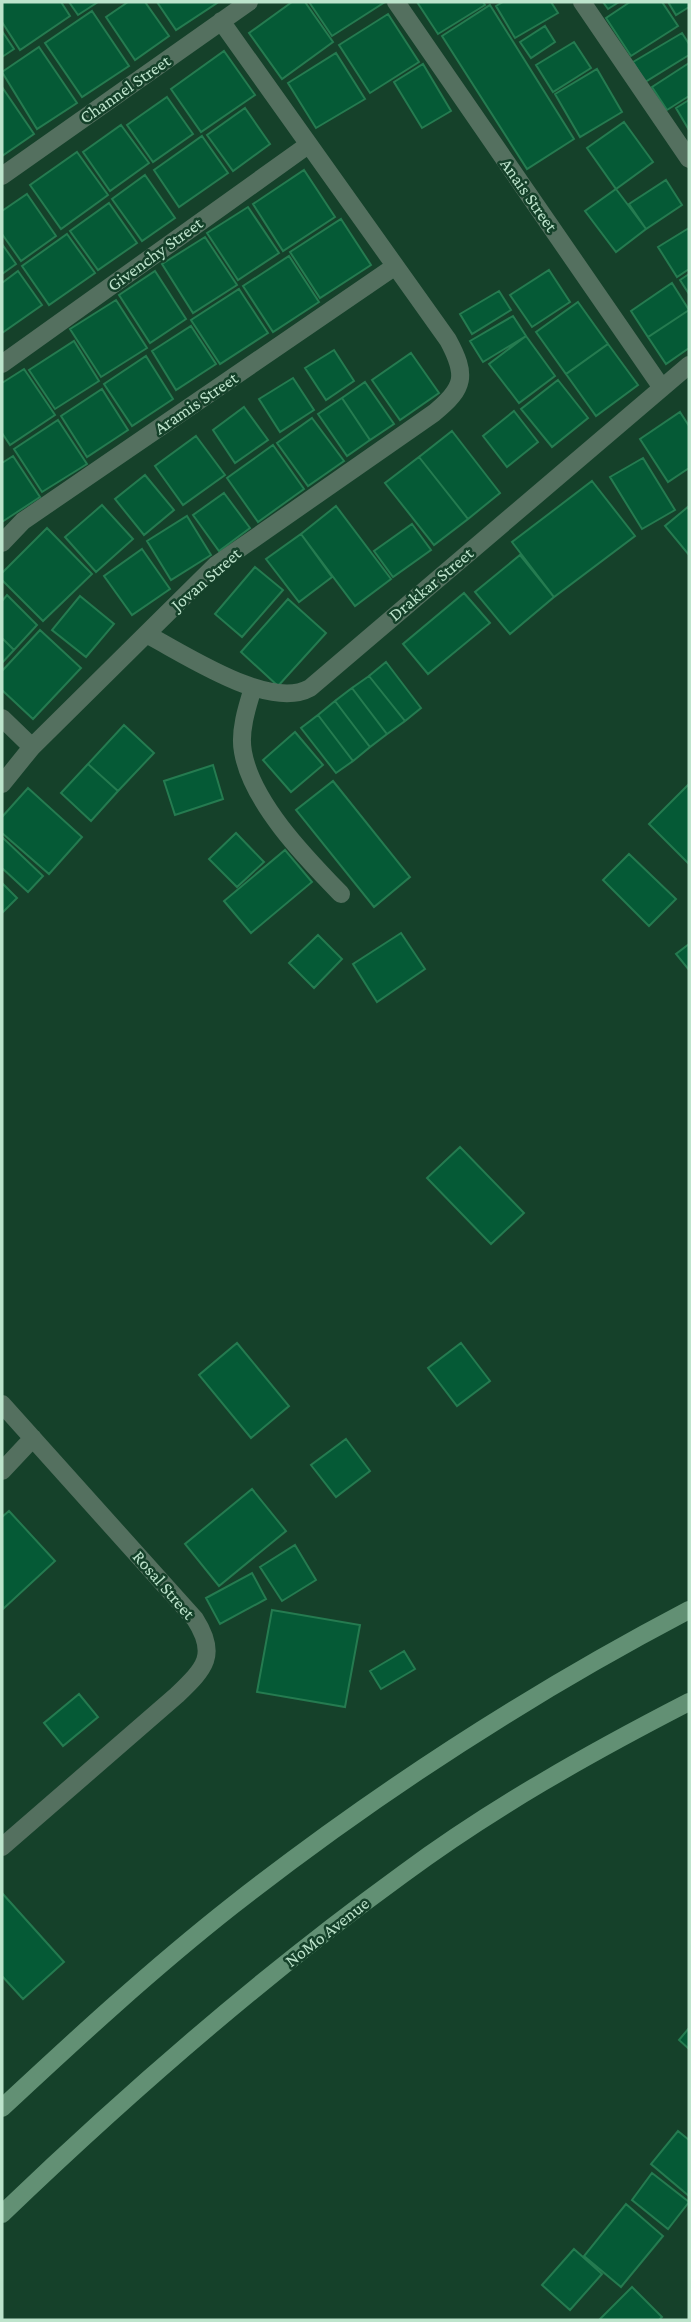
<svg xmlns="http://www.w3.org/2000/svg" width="691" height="2322" font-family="'Crimson Pro',serif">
  <rect width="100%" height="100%" fill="#15412a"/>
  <path fill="#055a36" stroke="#257b50" stroke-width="2" d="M2 2H61L70 16 20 50 2 22Z
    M69 2H98L78 15Z
    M128 2H145L169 36 135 60 106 17Z
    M157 2H216L217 3 176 30Z
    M292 2H305L333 42 282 79 249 33Z
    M309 2H385L332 36Z
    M417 2H483L485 5 438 34Z
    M503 2H551L558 13 515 38 496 6Z
    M603 2H619L608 9Z
    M630 2H662L678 26 631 56 606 18Z
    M668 2H689V7L676 15Z
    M490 5 574 139 527 169 442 36Z
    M92 11 129 66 82 97 45 43Z
    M388 14 419 62 370 93 339 45Z
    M545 26 555 42 531 58 520 42Z
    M2 31 14 49 2 57Z
    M682 33 689 44V55L645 82 633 62Z
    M574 42 591 68 553 92 536 65Z
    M39 47 77 103 37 129 2 72Z
    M224 51 255 95 201 132 171 89Z
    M336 53 365 99 316 128 288 83Z
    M689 63V96L667 110 652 87Z
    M423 64 451 111 422 128 394 82Z
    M597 69 622 112 580 137 555 94Z
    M2 87 34 134 2 156Z
    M167 97 193 134 153 162 127 125Z
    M689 100V130L676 108Z
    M245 108 270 144 233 171 207 135Z
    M624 122 653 162 616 189 587 148Z
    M121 125 149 163 110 191 83 152Z
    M202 136 228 173 179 207 154 170Z
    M77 152 108 195 61 229 30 185Z
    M304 170 335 217 283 251 253 204Z
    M145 175 175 218 142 241 112 199Z
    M666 180 682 205 646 229 629 204Z
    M616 189 646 229 616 252 585 211Z
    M27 194 56 236 21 261 2 234V211Z
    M109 203 137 243 98 270 70 231Z
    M248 207 279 253 238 280 207 233Z
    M341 219 371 265 320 298 290 252Z
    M689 228V269L677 277 658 247Z
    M67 234 95 273 49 305 22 266Z
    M205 237 237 285 193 313 162 264Z
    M2 244 16 264 2 274Z
    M289 256 319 302 273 332 243 286Z
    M549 270 570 302 532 327 510 295Z
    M18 271 42 305 2 333V283Z
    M155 271 186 319 150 343 119 295Z
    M689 274V294L680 280Z
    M672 283 689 310 648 337 631 311Z
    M239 289 268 333 220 364 191 320Z
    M499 291 511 310 472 334 460 314Z
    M116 300 147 348 101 377 70 329Z
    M578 302 608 344 566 374 536 332Z
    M689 310V348L666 364 648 337Z
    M513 316 526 336 483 362 470 341Z
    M191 326 216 364 176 390 152 351Z
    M526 336 555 376 519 403 489 364Z
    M74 341 99 381 55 409 29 370Z
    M608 344 638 385 596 416 566 374Z
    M334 350 354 381 326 400 305 368Z
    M411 353 439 393 400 420 372 380Z
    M146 356 173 399 132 426 104 384Z
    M24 369 55 415 10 445 2 433V383Z
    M293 378 314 410 280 432 259 399Z
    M558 380 588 418 552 447 521 409Z
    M365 382 394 424 370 440 342 398Z
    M102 389 128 430 87 457 61 416Z
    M342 398 370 440 347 456 318 414Z
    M244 407 268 440 235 463 213 430Z
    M514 411 538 442 507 467 483 436Z
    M680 412 689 426V468L668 482 640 439Z
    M312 418 344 461 308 486 277 443Z
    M58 420 87 464 42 492 14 449Z
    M452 431 500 493 468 519 419 457Z
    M196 436 225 475 183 505 155 466Z
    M273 445 304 489 258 522 227 478Z
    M13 456 40 497 2 522V463Z
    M419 457 468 519 434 545 385 483Z
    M643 458 675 510 642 529 610 477Z
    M145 475 174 510 144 535 115 499Z
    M592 481 635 536 554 597 512 542Z
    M224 493 250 528 219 551 193 515Z
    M102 505 133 539 96 572 65 537Z
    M336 506 391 579 355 606 301 534Z
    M689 506V555L665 526Z
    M187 516 211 555 171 580 147 541Z
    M412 524 431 550 393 577 374 551Z
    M47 528 92 574 43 621 2 580V573Z
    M301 534 332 577 299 602 266 559Z
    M142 549 170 589 132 615 104 576Z
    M520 555 554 597 510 634 475 592Z
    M255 567 283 590 242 637 215 614Z
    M464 593 490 623 428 674 403 644Z
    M7 595 37 625 14 650 2 638V601Z
    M80 596 114 624 86 657 52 630Z
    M288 599 326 633 278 686 241 652Z
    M40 630 81 668 33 719 2 690V671Z
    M2 638 14 650 2 663Z
    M386 662 421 708 405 721 369 676Z
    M369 676 405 721 387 734 352 688Z
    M352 688 387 734 370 747 335 701Z
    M335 701 370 747 353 761 318 715Z
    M318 715 353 761 336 773 301 728Z
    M124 725 154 753 118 791 88 764Z
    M295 732 323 765 291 792 263 760Z
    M88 764 118 791 91 821 61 793Z
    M213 765 223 799 175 815 164 781Z
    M333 781 410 877 374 907 296 810Z
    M689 784V864L649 824Z
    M28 788 82 837 49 874 2 833V817Z
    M236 833 264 862 237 887 209 859Z
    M2 837 43 876 28 892 2 868Z
    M285 850 312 882 251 933 224 901Z
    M629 854 676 899 649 926 603 880Z
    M2 883 17 898 2 913Z
    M401 933 425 969 377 1002 353 964Z
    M318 935 342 959 314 988 289 963Z
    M689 944V970L676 954Z
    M460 1147 524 1213 491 1244 427 1178Z
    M237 1343 289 1406 251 1438 199 1375Z
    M461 1343 490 1381 457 1406 428 1368Z
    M346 1439 370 1471 336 1497 311 1465Z
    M252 1489 286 1531 219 1586 185 1544Z
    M9 1511 55 1561 3 1609 2 1517Z
    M295 1545 316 1580 282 1601 260 1567Z
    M252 1573 266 1599 220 1624 206 1598Z
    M272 1610 360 1625 345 1707 257 1692Z
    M404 1651 415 1669 381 1689 370 1671Z
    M79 1694 98 1717 63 1746 44 1723Z
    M2 1893 64 1962 23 1999 2 1976Z
    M689 2028V2049L679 2040Z
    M678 2131 689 2140V2196L651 2164Z
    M652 2173 689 2202 668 2229 632 2200Z
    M626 2204 663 2236 621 2287 584 2256Z
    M574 2249 602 2274 570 2310 542 2285Z
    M632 2287 662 2317 659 2320H599Z"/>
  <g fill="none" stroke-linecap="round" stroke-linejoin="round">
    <path stroke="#54705f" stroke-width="18" d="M396 2 662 388
      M582 2 689 159
      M2 176 249 2
      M2 364 308 145
      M2 543 23 521 394 267
      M146 634C185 654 269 711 310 688L689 365
      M253 688C247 707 239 732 243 752 252 803 306 858 341 894
      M2 718 32 747
      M2 784 32 747 216 565 434 413C465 388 467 375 448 340L221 21
      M2 1404 195 1619C218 1655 205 1668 177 1695L2 1847
      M2 1471 33 1438"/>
    <path stroke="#629074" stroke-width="18" d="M2 2108C76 2039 152 1969 232 1906 375 1794 529 1694 689 1610
      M2 2214C128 2093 261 1977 403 1874 492 1808 590 1753 689 1702"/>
  </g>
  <g text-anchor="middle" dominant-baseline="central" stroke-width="5" stroke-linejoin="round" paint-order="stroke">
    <g font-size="18" fill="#bde4cc" stroke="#15412a">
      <text transform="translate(125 89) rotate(-35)">Channel Street</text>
      <text transform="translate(529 195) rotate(55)">Anais Street</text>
      <text transform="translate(155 254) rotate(-36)">Givenchy Street</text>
      <text transform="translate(196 403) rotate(-34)">Aramis Street</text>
      <text transform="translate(206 579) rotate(-41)">Jovan Street</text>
      <text transform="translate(431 584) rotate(-40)">Drakkar Street</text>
      <text transform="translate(164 1585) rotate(49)">Rosal Street</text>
      <text transform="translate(327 1932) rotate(-38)">NoMo Avenue</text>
    </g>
  </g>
  <rect width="691" height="2322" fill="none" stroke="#bde4cc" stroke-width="7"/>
</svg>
